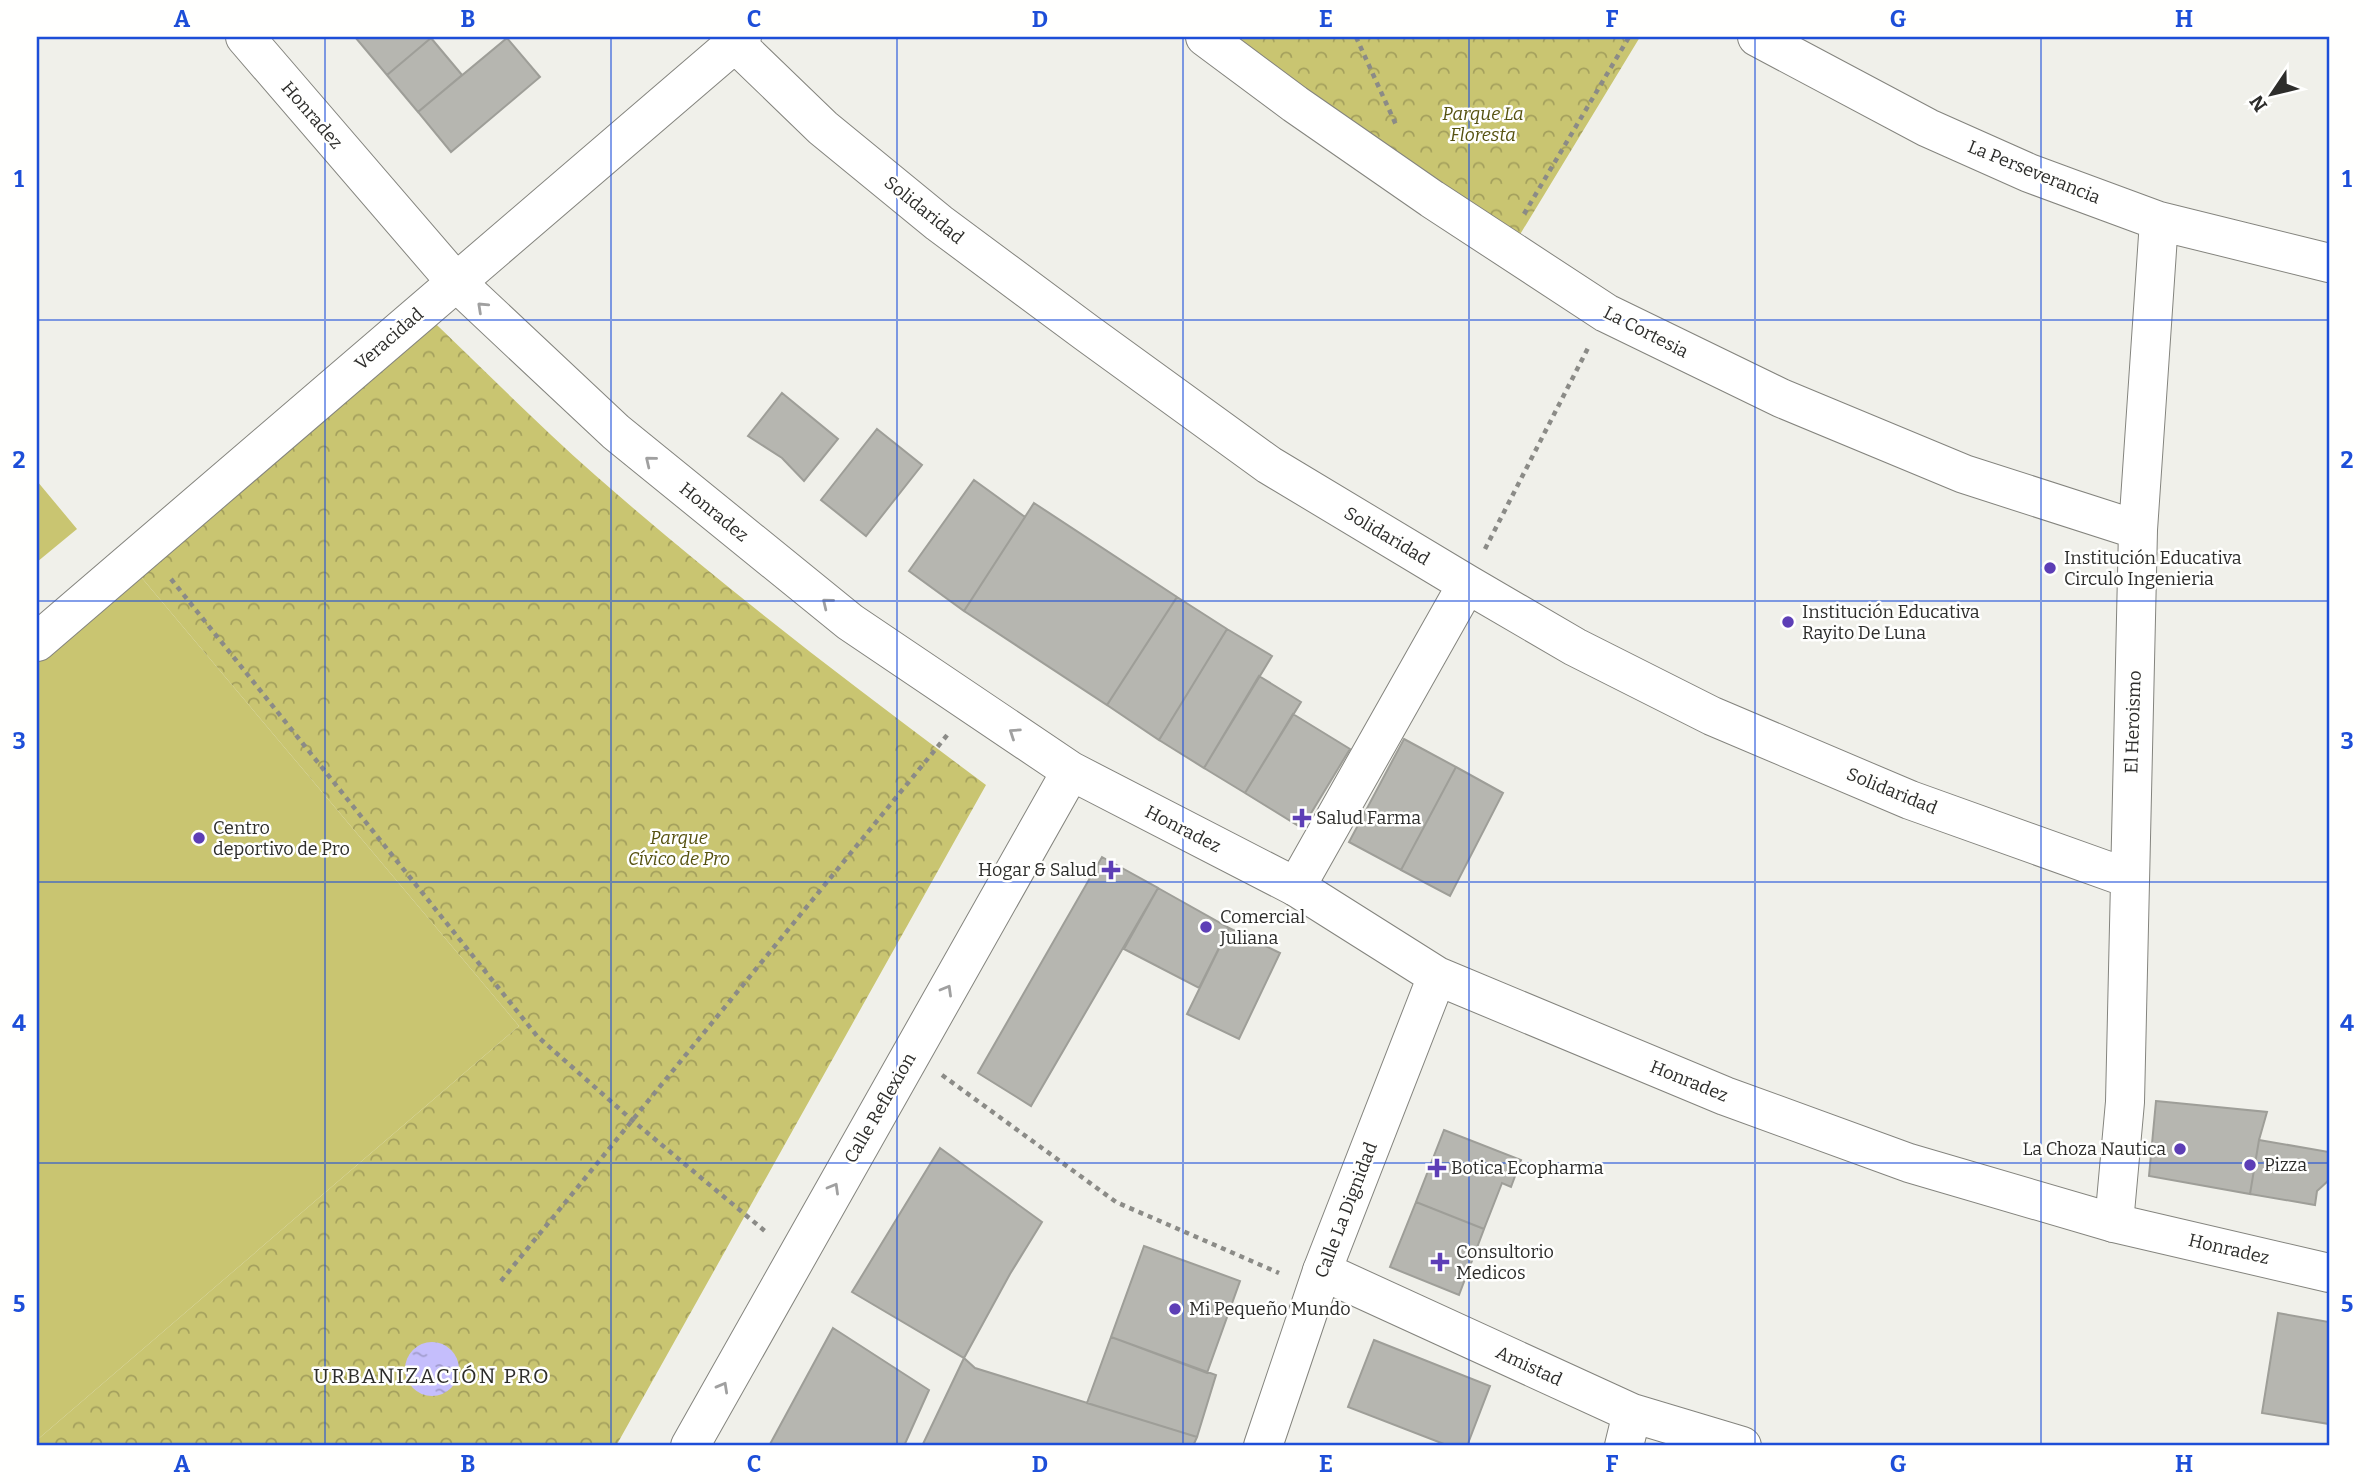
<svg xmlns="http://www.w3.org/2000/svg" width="2366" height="1483" font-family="Bitter,serif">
  <defs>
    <pattern id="forest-crowns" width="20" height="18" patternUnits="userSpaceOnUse" patternTransform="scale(1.75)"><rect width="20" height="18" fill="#c9c571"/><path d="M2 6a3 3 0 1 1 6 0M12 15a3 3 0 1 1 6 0" fill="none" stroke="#a4a05d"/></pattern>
    <pattern id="water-ripples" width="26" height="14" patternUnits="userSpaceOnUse" patternTransform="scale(1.75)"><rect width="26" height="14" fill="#c5befc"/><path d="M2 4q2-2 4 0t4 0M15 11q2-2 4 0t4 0" fill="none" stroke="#a09bcc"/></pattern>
  </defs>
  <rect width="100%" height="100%" fill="#f0f0ea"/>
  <path fill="#c9c571" d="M37 481 77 529 37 562Z
    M131 565 519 1026 37 1440V651Z"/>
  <path fill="url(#forest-crowns)" d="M1212 37H1640L1513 246Z
    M418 307C477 363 534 421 595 475 719 584 853 686 986 785L616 1446H37V1440L519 1026 131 565Z"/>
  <path fill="url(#water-ripples)" d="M405 1369a27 27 0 1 1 54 0a27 27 0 1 1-54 0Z"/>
  <path fill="#b6b6b0" stroke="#9e9e98" stroke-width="2" d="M355 37H430L431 38 387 75Z
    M431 38 462 75 418 112 387 75Z
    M507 38 540 77 451 152 418 112Z
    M782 393 838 439 804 481 782 458 748 436Z
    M877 429 922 465 866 536 821 500Z
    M974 480 1025 517 964 611 909 571Z
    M1034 503 1177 597 1107 705 964 611Z
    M1177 597 1227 629 1159 740 1107 705Z
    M1227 629 1272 656 1204 768 1159 740Z
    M1259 676 1301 702 1245 793 1204 768Z
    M1293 714 1350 749 1302 828 1245 793Z
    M1404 739 1456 767 1401 870 1349 842Z
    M1456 767 1503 793 1450 896 1401 870Z
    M1102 857 1158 888 1031 1106 978 1073Z
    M1158 888 1229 928 1199 988 1124 949Z
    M1229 928 1280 953 1239 1039 1187 1014Z
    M2156 1101 2267 1112 2259 1140 2250 1194 2149 1176Z
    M1444 1130 1521 1160 1511 1187 1502 1183 1484 1229 1416 1202Z
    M2259 1140 2329 1152V1180L2317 1191 2315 1205 2250 1194Z
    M940 1148 1042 1222 1010 1274 964 1358 852 1292Z
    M1416 1202 1484 1229 1459 1295 1390 1267Z
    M1144 1246 1240 1281 1207 1373 1111 1337Z
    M2278 1313 2329 1322V1424L2262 1413Z
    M833 1328 929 1390 904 1446H769Z
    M1111 1337 1216 1375 1197 1437 1087 1403Z
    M1374 1340 1490 1386 1467 1446H1449L1348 1407Z
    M964 1358 975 1368 1197 1437 1193 1446H922Z"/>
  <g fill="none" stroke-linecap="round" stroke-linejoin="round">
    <defs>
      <path id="street" d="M1205 37 1295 104 1432 199 1606 313 1781 398 1964 474 2138 530
        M1757 37 1928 128 2029 173 2159 221 2329 263
        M735 43 823 128 939 223 1087 333 1269 465 1467 584 1575 647 1712 716 1910 800 2128 878
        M37 642 742 37
        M1296 887 1467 584
        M2114 1223 2125 1102 2138 530 2159 221
        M1322 1271 1632 1413 1742 1446
        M1624 1446 1632 1413"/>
      <path id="secondary" d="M245 37 455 281 616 432 850 622 1071 771 1296 887 1437 976 1725 1096 1909 1163 2114 1223 2329 1273
        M690 1446 1071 771
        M1263 1446 1322 1271 1437 976"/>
    </defs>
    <use href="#street" stroke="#84847e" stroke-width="40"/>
    <use href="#secondary" stroke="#84847e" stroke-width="40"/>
    <path stroke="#8b8b87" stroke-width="4.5" stroke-dasharray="5 5" stroke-linecap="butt" d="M1356 37 1397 127
      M1524 214 1629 37
      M1485 549 1588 348
      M171 579 537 1036 632 1120 766 1232
      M942 1075 1116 1202 1279 1273
      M501 1281 948 734"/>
    <use href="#street" stroke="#fff" stroke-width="38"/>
    <use href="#secondary" stroke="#fff" stroke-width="38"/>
  </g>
  <defs><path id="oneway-chevron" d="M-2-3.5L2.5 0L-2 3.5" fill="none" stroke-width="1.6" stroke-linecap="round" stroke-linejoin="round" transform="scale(1.75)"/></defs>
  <g stroke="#a0a0a0">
    <use href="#oneway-chevron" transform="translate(482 307) rotate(-137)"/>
    <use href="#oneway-chevron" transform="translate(650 461) rotate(-141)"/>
    <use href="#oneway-chevron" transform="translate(827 603) rotate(-141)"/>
    <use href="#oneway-chevron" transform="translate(1014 733) rotate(-146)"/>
    <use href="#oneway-chevron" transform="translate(947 990) rotate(-60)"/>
    <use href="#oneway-chevron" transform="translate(834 1188) rotate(-60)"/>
    <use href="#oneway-chevron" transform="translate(723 1387) rotate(-61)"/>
  </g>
  <path fill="none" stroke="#1d4ed8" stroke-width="2" stroke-opacity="0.55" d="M325 37V1446M611 37V1446M897 37V1446M1183 37V1446M1469 37V1446M1755 37V1446M2041 37V1446M37 320H2329M37 601H2329M37 882H2329M37 1163H2329"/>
  <g fill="#5d3eb6" stroke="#fffffe" stroke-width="2.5">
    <circle cx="2050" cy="568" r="7"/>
    <circle cx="1788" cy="622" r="7"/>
    <path d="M1298.5 807.5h7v7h7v7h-7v7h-7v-7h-7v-7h7z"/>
    <circle cx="199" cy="838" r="7"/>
    <path d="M1107.5 859.5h7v7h7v7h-7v7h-7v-7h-7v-7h7z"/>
    <circle cx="1206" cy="927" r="7"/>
    <circle cx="2180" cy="1149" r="7"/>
    <circle cx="2250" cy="1165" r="7"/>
    <path d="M1433.5 1157.5h7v7h7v7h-7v7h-7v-7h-7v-7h7z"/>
    <path d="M1436.5 1251.5h7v7h7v7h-7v7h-7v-7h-7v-7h7z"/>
    <circle cx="1175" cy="1309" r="7"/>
  </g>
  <g text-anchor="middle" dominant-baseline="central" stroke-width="5" stroke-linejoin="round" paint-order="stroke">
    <g font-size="18" font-style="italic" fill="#55510f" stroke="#fffffe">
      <text x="1483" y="114">Parque La<tspan x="1483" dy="21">Floresta</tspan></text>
      <text x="679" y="838">Parque<tspan x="679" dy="21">Cívico de Pro</tspan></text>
    </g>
    <g font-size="18" fill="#2d2d2b" stroke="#fffffe">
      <text transform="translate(312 115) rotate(49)">Honradez</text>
      <text transform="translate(2034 172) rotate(22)">La Perseverancia</text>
      <text transform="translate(924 210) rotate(39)">Solidaridad</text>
      <text transform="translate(1646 332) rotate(27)">La Cortesia</text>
      <text transform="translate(389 339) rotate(-41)">Veracidad</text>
      <text transform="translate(714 512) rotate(39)">Honradez</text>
      <text transform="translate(1387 536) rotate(31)">Solidaridad</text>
      <text transform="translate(2133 722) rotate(-88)">El Heroismo</text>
      <text transform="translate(1892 791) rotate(22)">Solidaridad</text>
      <text transform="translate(1183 829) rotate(27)">Honradez</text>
      <text transform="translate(1689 1081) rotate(22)">Honradez</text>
      <text transform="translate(880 1108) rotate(-60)">Calle Reflexion</text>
      <text transform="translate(1346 1210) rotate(-69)">Calle La Dignidad</text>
      <text transform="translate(2229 1249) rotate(13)">Honradez</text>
      <text transform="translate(1529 1366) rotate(25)">Amistad</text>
    </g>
    <g font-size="18" fill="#2d2d2b" stroke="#fffffe" text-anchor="start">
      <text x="2064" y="558">Institución Educativa<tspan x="2064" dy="21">Circulo Ingenieria</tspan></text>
      <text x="1802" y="612">Institución Educativa<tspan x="1802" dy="21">Rayito De Luna</tspan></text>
      <text x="1316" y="818">Salud Farma</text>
      <text x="213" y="828">Centro<tspan x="213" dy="21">deportivo de Pro</tspan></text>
      <text x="1097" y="870" text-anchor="end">Hogar &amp; Salud</text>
      <text x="1220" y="917">Comercial<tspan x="1220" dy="21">Juliana</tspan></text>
      <text x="2166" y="1149" text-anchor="end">La Choza Nautica</text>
      <text x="2264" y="1165">Pizza</text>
      <text x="1451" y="1168">Botica Ecopharma</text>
      <text x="1456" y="1252">Consultorio<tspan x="1456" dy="21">Medicos</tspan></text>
      <text x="1189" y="1309">Mi Pequeño Mundo</text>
    </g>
    <g font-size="21" letter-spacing="2" fill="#2d2d2b" stroke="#fffffe">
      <text x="432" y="1376">URBANIZACIÓN PRO</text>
    </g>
  </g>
  <rect width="2366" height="1483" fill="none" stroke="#fffffe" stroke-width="77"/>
  <g transform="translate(2272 94) rotate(235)" stroke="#fffffe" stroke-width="5" paint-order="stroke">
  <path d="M0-5L12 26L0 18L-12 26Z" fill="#2d2d2b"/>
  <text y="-10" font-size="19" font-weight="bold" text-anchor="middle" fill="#2d2d2b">N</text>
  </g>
  <rect x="38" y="38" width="2290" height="1406" fill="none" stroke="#1d4ed8" stroke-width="2.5"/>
  <g font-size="23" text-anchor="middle" font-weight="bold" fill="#1d4ed8">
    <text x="182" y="27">A</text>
    <text x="468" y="27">B</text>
    <text x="754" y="27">C</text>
    <text x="1040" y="27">D</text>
    <text x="1326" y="27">E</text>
    <text x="1612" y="27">F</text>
    <text x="1898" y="27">G</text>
    <text x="2184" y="27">H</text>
    <text x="19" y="187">1</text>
    <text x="2347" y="187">1</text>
    <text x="19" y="468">2</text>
    <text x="2347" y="468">2</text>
    <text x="19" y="749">3</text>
    <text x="2347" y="749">3</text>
    <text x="19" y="1031">4</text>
    <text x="2347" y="1031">4</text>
    <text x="19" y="1312">5</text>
    <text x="2347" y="1312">5</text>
    <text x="182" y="1472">A</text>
    <text x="468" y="1472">B</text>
    <text x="754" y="1472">C</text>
    <text x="1040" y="1472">D</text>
    <text x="1326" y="1472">E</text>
    <text x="1612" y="1472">F</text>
    <text x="1898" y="1472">G</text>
    <text x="2184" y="1472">H</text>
  </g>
</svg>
